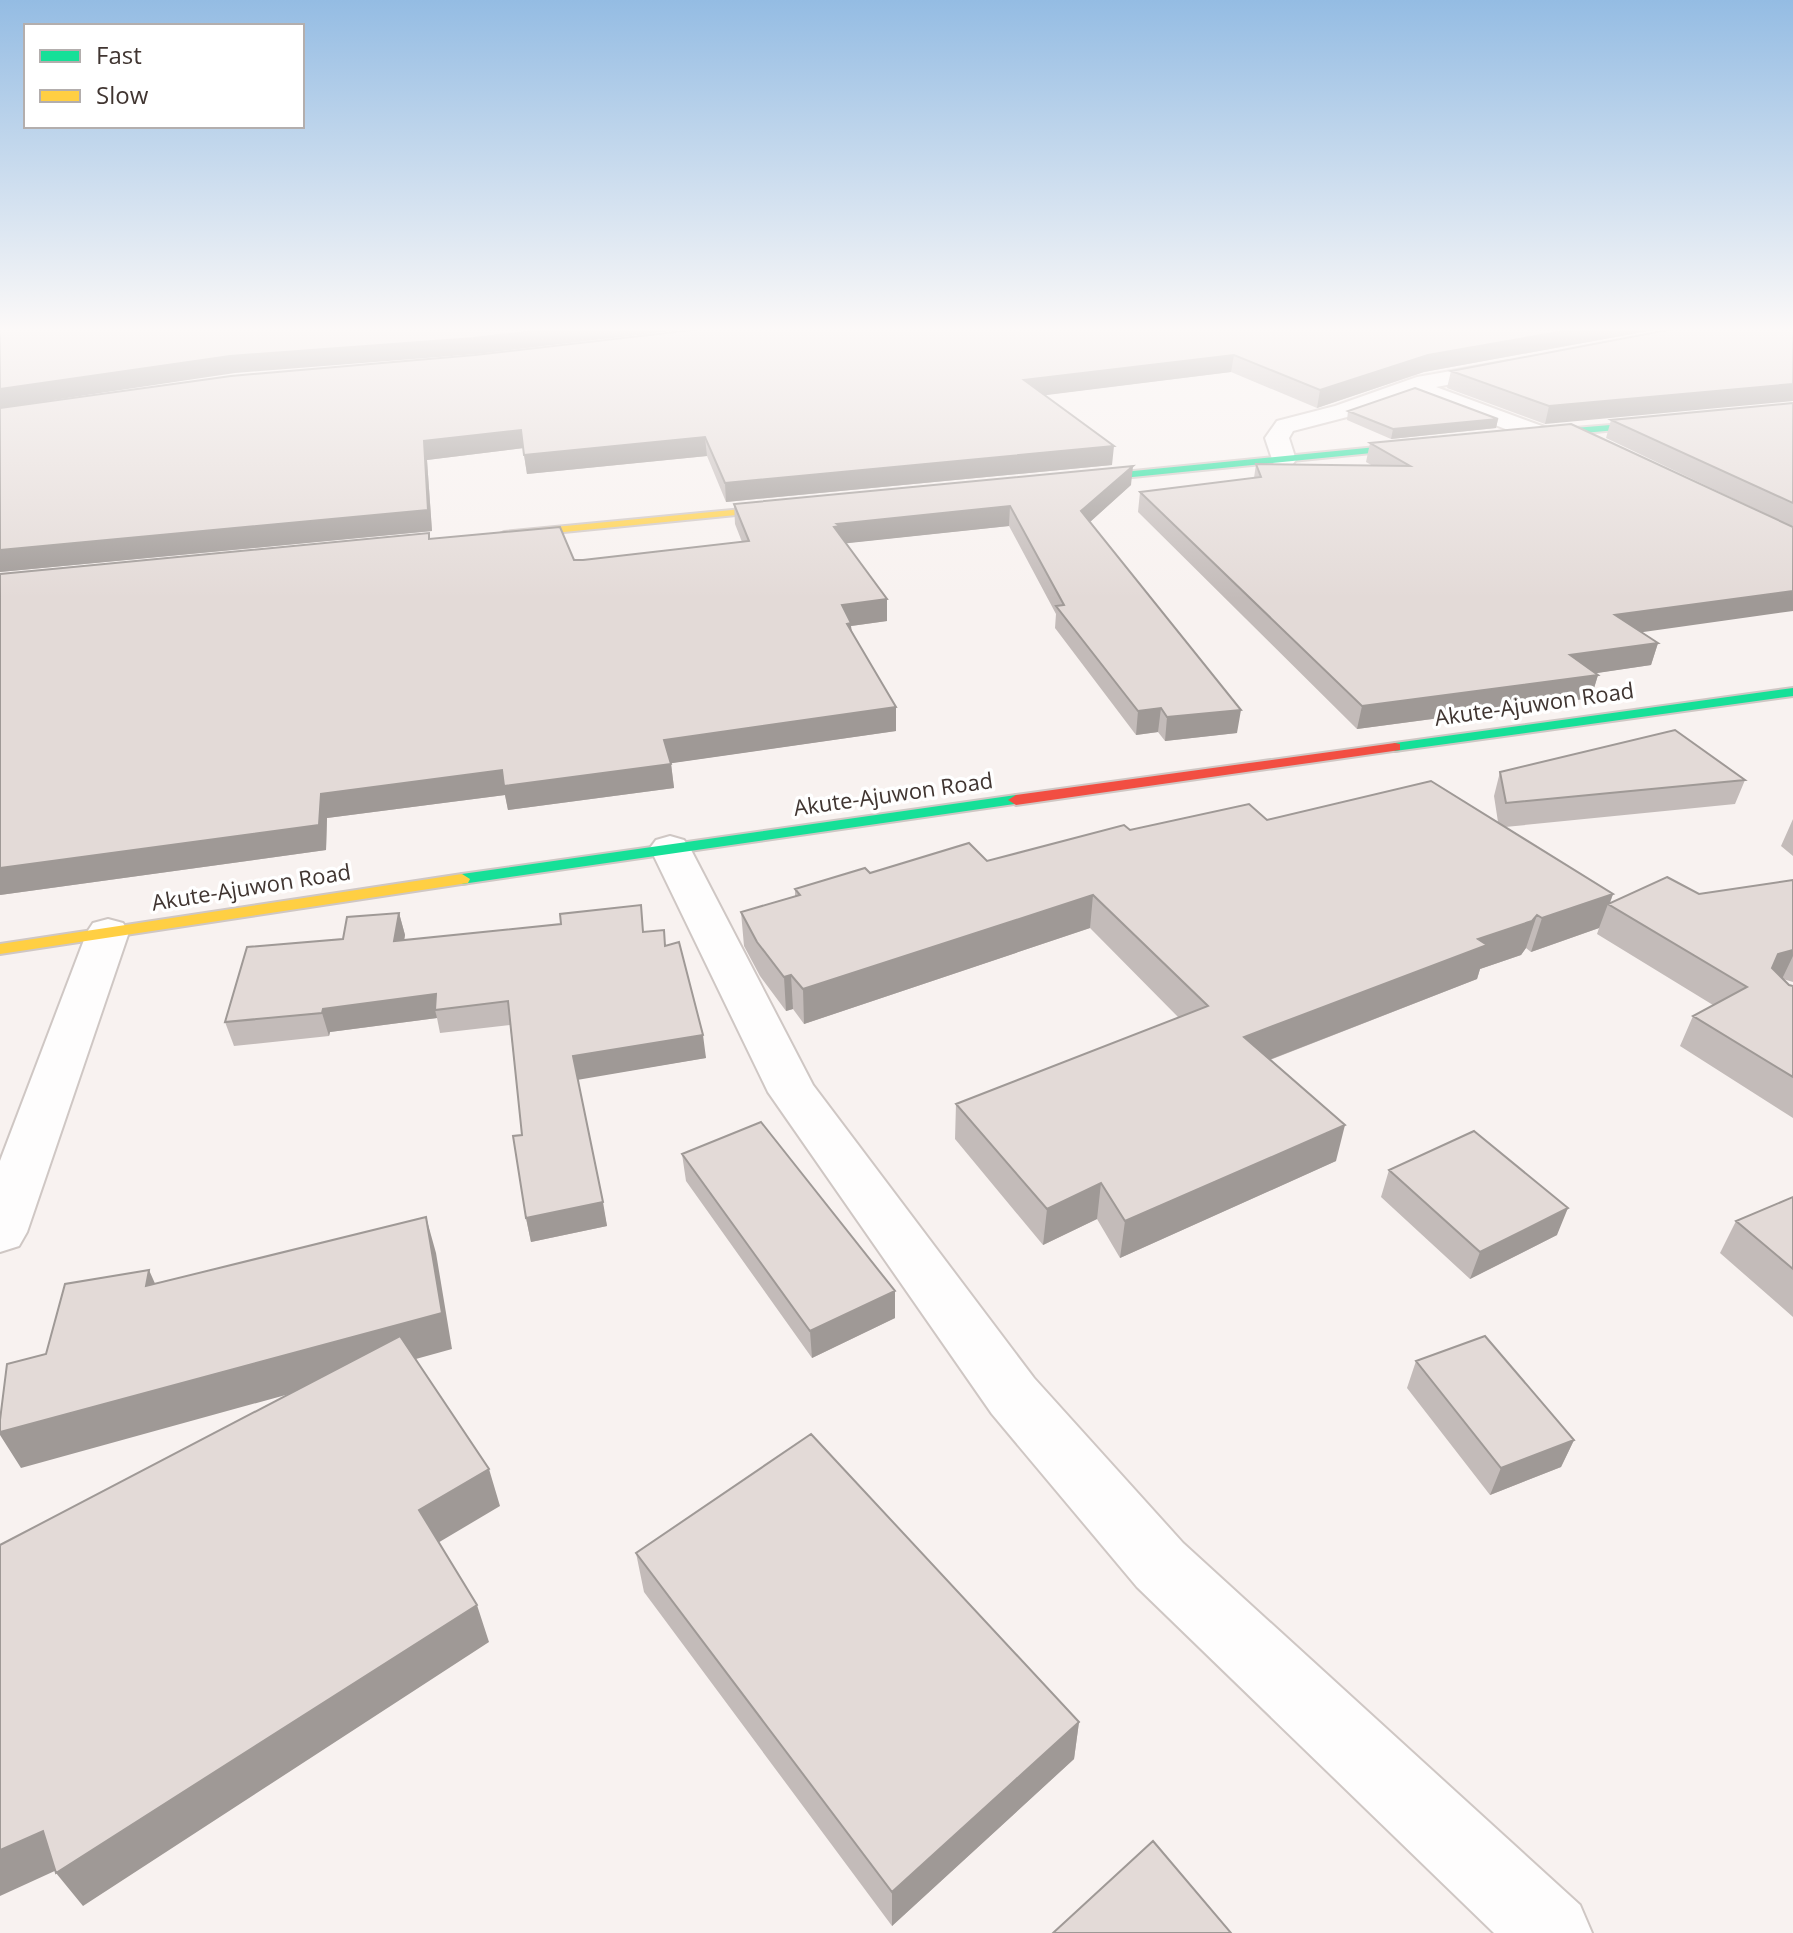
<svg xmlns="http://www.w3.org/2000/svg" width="1793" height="1933" font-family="'Open Sans',sans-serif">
  <rect width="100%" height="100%" fill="#f8f2f0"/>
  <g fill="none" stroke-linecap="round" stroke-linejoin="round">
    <defs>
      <path id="street" d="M1508 361 1519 367 1516 372 1436 387 1550 429 1553 434 1550 439H1532L1413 394 1351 416 1293 431 1289 438 1296 460 1292 465H1274L1265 438 1277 421 1335 406 1417 377Z
        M670 836 684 840 690 848 813 1085 1034 1378 1183 1543 1580 1905 1592 1933H1494L1137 1587 992 1414 768 1092 650 848 656 840Z
        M108 919 123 923 129 932 27 1232 19 1246 0 1252V1161L87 932 93 923Z"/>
      <path id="fast" d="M1670 420 1675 423 1673 425 1527 438 1522 435 1527 432Z
        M1427 442 1432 445 1431 447 1073 483 1068 480 1073 477Z
        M1793 688V696L1395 751 1388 747 1395 743Z
        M1016 795 1024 800 1021 803 462 884 454 879 462 874Z"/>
      <path id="slow" d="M794 504 799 507 798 509 504 538 498 535 504 532Z
        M462 874 470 879 468 883 0 954V944Z"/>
      <path id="jam" d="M1395 743 1400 744V750L1016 805 1008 800 1016 795Z"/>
    </defs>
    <use href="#street" stroke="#cfc7c4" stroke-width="4"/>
    <use href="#fast" stroke="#cfc7c4" stroke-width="4"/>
    <use href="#slow" stroke="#cfc7c4" stroke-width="4"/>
    <use href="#jam" stroke="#cfc7c4" stroke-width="4"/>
    <use href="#street" fill="#fefdfd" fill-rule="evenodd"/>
    <use href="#fast" fill="#16e098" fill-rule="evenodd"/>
    <use href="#slow" fill="#ffcf43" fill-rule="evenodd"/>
    <use href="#jam" fill="#f24e42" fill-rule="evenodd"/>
  </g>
  <path fill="#c3bbb9" d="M701 329H1659L1424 372 1317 408 1231 372 1044 395 1112 465 726 502 707 456 527 474 523 448 427 460 432 531 0 572V408Z
    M1673 329 1545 424 1447 388 1451 371Z
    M1793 403V527L1606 438 1611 420Z
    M1348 411 1498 419 1496 428 1391 439 1347 420Z
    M1370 443 1793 527 1642 632 1658 643 1651 665 1596 673 1598 675 1591 698 1357 729 1138 512 1140 492 1254 478 1256 464 1373 466 1366 462Z
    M1131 485 1090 522 1237 733 1165 741 1158 732 1136 735 1055 628 1056 614 1009 526 846 543 887 621 851 626 852 631 896 731 671 763 674 788 508 810 505 795 327 818 326 850 0 895 430 539 583 560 742 542 735 524 734 504Z
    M1500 772 1745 780 1735 804 1505 827 1613 894 1610 903 1699 894 1793 880V982L1783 979 1789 985 1793 986V1118L1680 1046 1693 1016 1713 1005 1597 934 1599 928 1531 952 1526 948 1521 955 1480 969 1477 979 1270 1060 1336 1161 1120 1258 1097 1219 1043 1245 955 1139 956 1104 1179 1018 1090 928 804 1024 793 1009 786 1011 760 976 744 946 741 912 795 896V889L870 873 987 861 1130 830 1267 820 1498 822 1494 796Z
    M1793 819V856L1781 846Z
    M399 913 405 935 404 940 644 932 665 946 706 1058 577 1079 607 1226 531 1242 526 1218 522 1135 510 1025 440 1033 437 1018 330 1032 329 1036 234 1046 225 1022 343 939Z
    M682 1154 895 1318 812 1358 686 1181Z
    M1389 1170 1557 1235 1470 1279 1381 1197Z
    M1793 1197V1317L1720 1253 1736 1221Z
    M1416 1361 1574 1440 1561 1467 1490 1495 1407 1388Z
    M636 1553 1079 1722 1074 1759 892 1926 644 1592Z"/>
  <path fill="#9f9996" d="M551 329H689L477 354 235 373 0 408V389L230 356Z
    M1576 329H1659L1424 372 1317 408 1320 390 1428 355Z
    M1234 355 1231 372 1023 398 1024 380Z
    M1793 384V401L1545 424 1549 406Z
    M1498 419 1496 428 1391 439 1393 429Z
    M521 430 524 448 427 460 432 531 0 572V550L424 441Z
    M705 437 707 456 527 474 524 455Z
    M1114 446 1112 465 726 502 725 483Z
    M1133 466 1131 485 1080 531 1081 511Z
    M1010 506 1009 526 840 544 834 527 837 524Z
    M1793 591V611L1608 637 1615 615Z
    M887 599V621L851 626 852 645 842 605Z
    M1658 643 1651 665 1564 678 1570 655Z
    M1598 675 1591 698 1357 729 1362 706Z
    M896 707V731L666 764 664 740Z
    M1161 708 1158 732 1136 735 1138 711Z
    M1241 710 1237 733 1165 741 1167 717Z
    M671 764 674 788 508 810 505 795 327 818 326 850 0 895V868L321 794 502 770Z
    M1613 894 1609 905 1608 904 1599 928 1531 952 1542 918Z
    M1093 895 1090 928 804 1024 803 989Z
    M399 913 405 935 400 964 394 941Z
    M1537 915 1526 948 1521 955 1480 969 1477 979 1238 1072 1244 1037Z
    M1793 950V956L1782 979 1765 984 1778 954Z
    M791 975 793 1009 786 1011 784 977Z
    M436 994 435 1010 437 1018 330 1032 329 1036 322 1013 323 1009Z
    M703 1035 706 1058 577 1080 573 1056Z
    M1345 1125 1336 1161 1120 1258 1125 1221Z
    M1101 1183 1097 1219 1043 1245 1047 1209Z
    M603 1202 607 1226 531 1242 526 1218Z
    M1568 1208 1557 1235 1470 1279 1480 1252Z
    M426 1217 436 1253 452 1349 21 1468 0 1435V1432Z
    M149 1270 165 1306 146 1286Z
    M895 1291V1318L812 1358 810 1331Z
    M1574 1440 1561 1467 1490 1495 1501 1468Z
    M489 1469 500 1506 431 1547 419 1510Z
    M477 1605 489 1642 83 1906 56 1873Z
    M1079 1722 1074 1759 892 1926V1892Z
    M43 1831 70 1864 0 1896V1850Z"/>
  <path fill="#e3dad7" stroke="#9f9996" stroke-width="2" d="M0 329H551L474 338 230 356 0 389Z
    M701 329H1576L1428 355 1320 390 1234 355 1024 380 1114 446 725 483 705 437 524 455 521 430 424 441 428 510 0 550V408L231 376 475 355Z
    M1673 329H1793V384L1549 406 1451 371Z
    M1415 388 1498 419 1393 429 1348 411Z
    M1793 403V503L1611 420Z
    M1571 424 1793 527V591L1615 615 1658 643 1570 655 1598 675 1362 706 1140 492 1261 477 1256 464 1410 466 1370 443Z
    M1133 466 1081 511 1241 710 1167 717 1161 708 1138 711 1056 606 1064 605 1010 506 837 524 840 526 834 527 887 599 842 605 851 623 847 624 896 707 664 740 671 764 504 786 502 770 321 794 319 825 0 868V574L429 533V539L560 527 574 560H583L749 541 734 504Z
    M1675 730 1745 780 1506 803 1500 772Z
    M1431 781 1613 894 1542 918 1537 915 1532 921 1478 939 1487 945 1244 1037 1345 1125 1125 1221 1101 1183 1047 1209 956 1104 1208 1006 1093 895 803 989 791 975 784 977 757 942 741 912 800 895 795 889 865 868 870 873 969 843 987 861 1124 825 1130 830 1249 804 1267 820Z
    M1667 877 1699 894 1793 880V950L1778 954 1772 968 1789 985 1793 986V1077L1693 1016 1747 987 1608 904Z
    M641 905 643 932 664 930 665 946 679 942 703 1035 573 1056 603 1202 526 1218 513 1136 522 1135 508 1001 435 1010 436 994 323 1009 322 1013 225 1022 247 947 343 939 347 917 399 913 394 941 561 924 560 914Z
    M761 1122 895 1291 810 1331 682 1154Z
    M1474 1131 1568 1208 1480 1252 1389 1170Z
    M1793 1197V1269L1736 1221Z
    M426 1217 442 1313 0 1432V1420L7 1364 46 1354 65 1284 149 1270 146 1286Z
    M400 1336 489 1469 419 1510 477 1605 56 1873 43 1831 0 1850V1545Z
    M1485 1336 1574 1440 1501 1468 1416 1361Z
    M811 1434 1079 1722 892 1892 636 1553Z
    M1153 1841 1231 1933H1053Z"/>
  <linearGradient id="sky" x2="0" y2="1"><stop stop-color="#94bce3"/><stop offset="0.55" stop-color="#fcf9f8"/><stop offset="1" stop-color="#fcf9f8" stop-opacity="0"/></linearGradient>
  <rect width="1793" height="599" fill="url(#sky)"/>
  <g text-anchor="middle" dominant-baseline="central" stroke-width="7" stroke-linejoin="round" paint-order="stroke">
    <g font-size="22" fill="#403531" stroke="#fff">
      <text transform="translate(1534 703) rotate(-8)">Akute-Ajuwon Road</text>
      <text transform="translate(893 793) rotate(-8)">Akute-Ajuwon Road</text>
      <text transform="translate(251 886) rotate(-9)">Akute-Ajuwon Road</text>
    </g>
  </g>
  <rect x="24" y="24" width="280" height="104" fill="#ffffff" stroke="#b3aead" stroke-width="2"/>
  <rect x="40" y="50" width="40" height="12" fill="#16e098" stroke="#b3aead" stroke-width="2"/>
  <text x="96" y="64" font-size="24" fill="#403531">Fast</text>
  <rect x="40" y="90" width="40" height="12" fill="#ffcf43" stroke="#b3aead" stroke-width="2"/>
  <text x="96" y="104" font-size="24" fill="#403531">Slow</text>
</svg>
